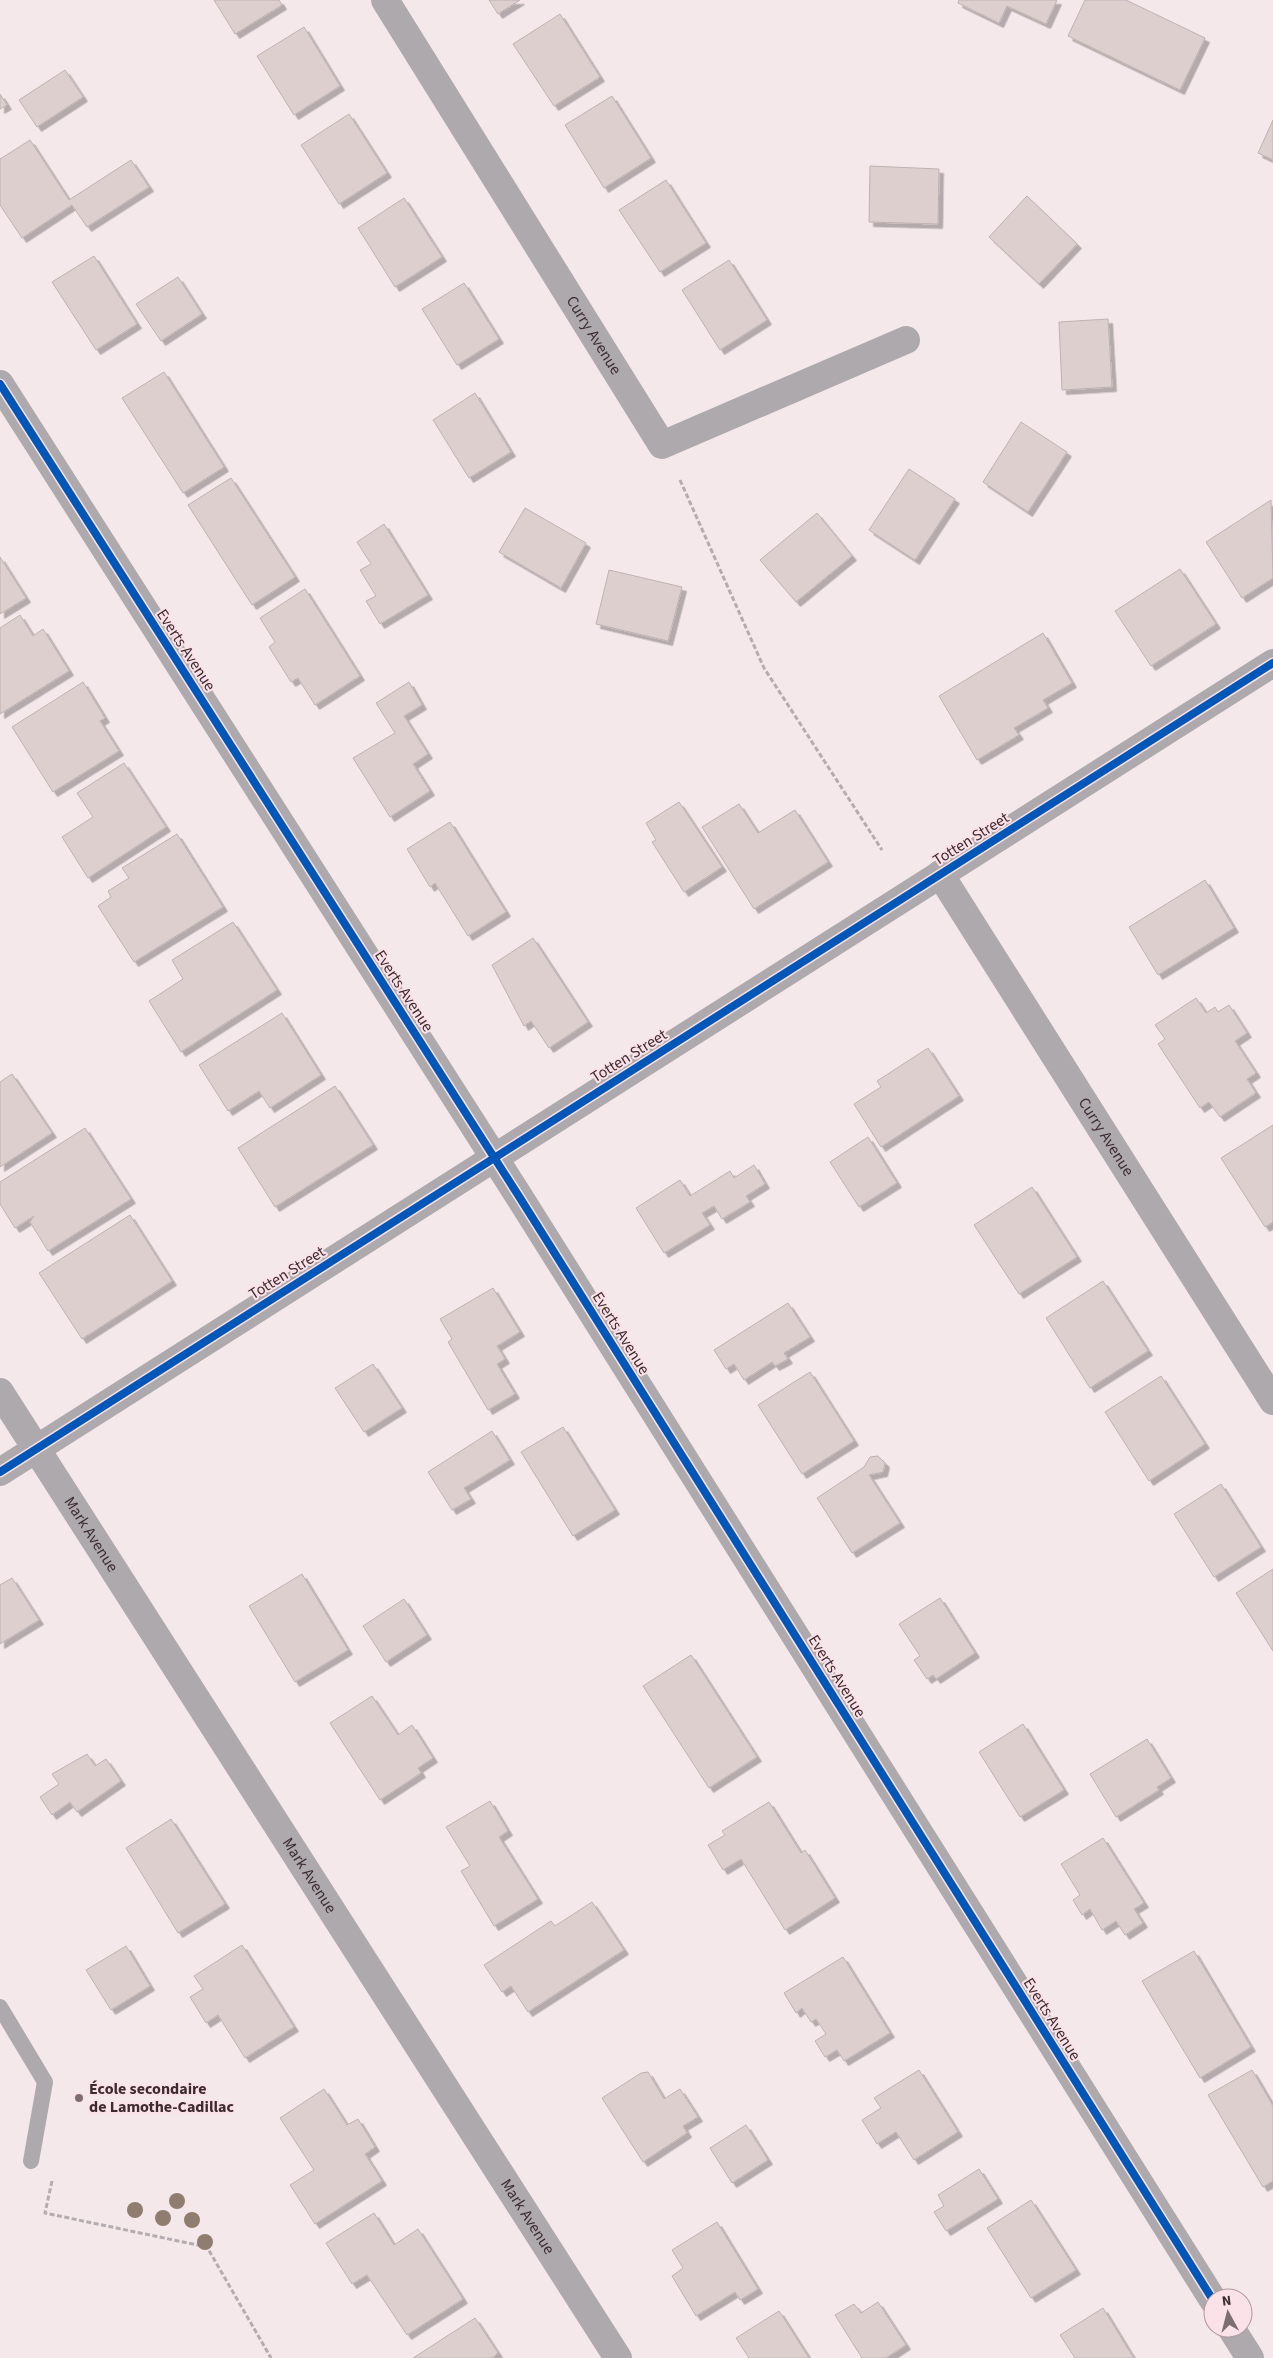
<svg xmlns="http://www.w3.org/2000/svg" width="1273" height="2358" font-family="'Source Sans 3',sans-serif">
  <defs>
    <filter id="shadow"><feDropShadow dx="4.5" dy="4.5" stdDeviation="0" flood-color="#0004"/></filter>
  </defs>
  <rect width="100%" height="100%" fill="#f5e8eb"/>
  <path fill="#ddcfce" stroke="#bfb2b1" filter="url(#shadow)" d="M214 0H279L282 5 235 34Z
    M489 0H520L498 14Z
    M959 0H1057L1046 24 1007 6 999 23 958 3Z
    M1085 0H1126L1205 38 1180 90 1068 36Z
    M560 14 600 77 554 106 513 44Z
    M304 27 340 86 294 115 257 56Z
    M65 70 83 97 37 127 19 100Z
    M0 94 7 105 0 109Z
    M612 96 651 158 604 188 565 125Z
    M349 114 387 173 339 204 301 145Z
    M1273 120V160L1258 153Z
    M30 140 69 200 131 160 149 187 87 227 72 205 22 238 0 205V159Z
    M870 166 939 169 938 224 869 222Z
    M666 180 706 243 660 272 619 210Z
    M1027 196 1077 244 1039 284 989 237Z
    M404 198 442 257 395 287 358 228Z
    M94 256 137 324 96 350 52 282Z
    M729 260 767 320 720 350 682 290Z
    M178 277 202 314 161 341 136 304Z
    M464 283 499 339 457 365 422 309Z
    M1108 319 1112 387 1062 390 1059 322Z
    M164 372 224 467 183 493 122 398Z
    M475 393 511 452 469 478 433 420Z
    M1021 422 1067 452 1028 512 983 482Z
    M909 469 955 499 915 560 869 530Z
    M231 478 295 577 252 605 188 505Z
    M1271 500 1273 578 1242 598 1206 542Z
    M525 508 586 543 561 588 499 552Z
    M817 513 852 556 796 602 760 560Z
    M384 524 428 595 380 624 366 601 376 596 360 570 371 564 357 542Z
    M0 557 26 598 0 614Z
    M1180 569 1216 624 1151 666 1115 611Z
    M609 570 682 587 668 641 596 624Z
    M305 589 360 676 315 705 298 678 291 682 269 647 275 642 260 618Z
    M20 615 33 636 43 629 69 671 0 714V628Z
    M1043 633 1072 683 1043 700 1048 708 1014 728 1019 735 977 760 939 696Z
    M83 682 105 718 100 721 119 751 53 792 12 727Z
    M409 682 422 705 404 716 428 754 413 764 430 791 390 817 353 758 395 733 376 703Z
    M124 763 166 827 88 878 62 837 93 817 77 793Z
    M679 802 722 867 684 892 652 842 656 840 646 823Z
    M739 804 758 833 795 810 828 862 754 909 702 827Z
    M450 822 506 912 468 936 435 883 430 887 407 849Z
    M177 834 223 907 134 962 98 906 111 897 108 891 129 878 122 868Z
    M1205 880 1234 928 1158 975 1129 927Z
    M233 922 277 990 181 1052 149 1001 183 979 172 960Z
    M533 938 588 1022 549 1048 531 1021 524 1026 492 965Z
    M1196 998 1206 1013 1215 1007 1218 1012 1229 1005 1247 1033 1235 1041 1256 1073 1247 1079 1256 1093 1220 1117 1209 1102 1200 1108 1158 1044 1165 1039 1155 1025Z
    M282 1013 321 1075 270 1108 259 1091 228 1111 199 1065Z
    M928 1048 959 1096 881 1147 854 1104 881 1087 877 1081Z
    M12 1074 52 1133 0 1167V1082Z
    M335 1086 373 1145 275 1207 238 1148Z
    M1273 1125V1222L1265 1227 1221 1158Z
    M85 1128 131 1199 48 1251 30 1222 34 1216 15 1228 0 1204V1182Z
    M868 1137 897 1183 859 1207 830 1162Z
    M754 1165 765 1184 746 1196 750 1202 722 1219 714 1206 702 1213 710 1225 664 1253 636 1208 680 1180 690 1196 730 1171 734 1178Z
    M1032 1187 1077 1257 1019 1294 974 1225Z
    M130 1215 172 1281 82 1339 39 1273Z
    M1103 1281 1148 1351 1090 1388 1046 1318Z
    M493 1288 520 1332 497 1346 505 1359 497 1364 515 1394 488 1410 448 1342 452 1339 440 1319Z
    M788 1303 810 1337 784 1353 788 1359 775 1366 772 1362 744 1380 734 1364 726 1369 714 1350Z
    M373 1364 402 1408 364 1432 335 1388Z
    M810 1372 854 1441 802 1474 758 1405Z
    M1161 1376 1205 1444 1149 1481 1105 1412Z
    M563 1427 615 1510 573 1536 521 1452Z
    M492 1431 510 1460 464 1488 471 1499 452 1510 428 1472Z
    M878 1456 885 1463 883 1472 869 1475 900 1523 852 1553 817 1498 864 1467 870 1457Z
    M1221 1484 1261 1547 1214 1577 1174 1514Z
    M1273 1569V1651L1236 1593Z
    M302 1574 348 1650 295 1682 249 1606Z
    M12 1578 39 1620 0 1644V1585Z
    M940 1598 975 1653 936 1679 933 1675 927 1679 914 1660 920 1656 899 1624Z
    M404 1599 427 1635 386 1662 363 1626Z
    M691 1655 757 1757 709 1788 643 1686Z
    M372 1696 398 1735 412 1725 433 1758 418 1768 421 1773 380 1800 330 1723Z
    M1023 1724 1064 1790 1020 1817 979 1752Z
    M1147 1739 1171 1778 1157 1787 1159 1790 1116 1817 1090 1774Z
    M87 1754 95 1766 106 1759 121 1781 77 1812 70 1802 52 1815 40 1797 59 1784 52 1774Z
    M490 1801 508 1831 499 1837 538 1899 494 1926 461 1871 470 1866 446 1827Z
    M769 1802 801 1853 805 1850 835 1898 785 1930 741 1859 723 1870 708 1845 725 1835 722 1831Z
    M171 1819 225 1904 178 1933 126 1848Z
    M1103 1838 1144 1903 1134 1909 1143 1923 1125 1935 1116 1921 1102 1930 1090 1909 1082 1915 1073 1900 1080 1895 1061 1864Z
    M592 1902 624 1950 528 2012 511 1986 502 1992 484 1965 551 1921 555 1926Z
    M242 1945 294 2027 245 2058 218 2015 206 2023 190 1997 203 1989 194 1976Z
    M126 1946 150 1986 111 2010 86 1970Z
    M1194 1951 1251 2047 1200 2078 1142 1981Z
    M843 1957 890 2033 844 2061 837 2050 825 2057 815 2041 826 2034 816 2019 811 2022 802 2008 796 2013 784 1993Z
    M919 2070 958 2132 914 2160 896 2132 877 2144 862 2120 881 2108 874 2098Z
    M1252 2070 1273 2106V2181L1263 2187 1208 2095Z
    M648 2072 664 2099 680 2089 698 2117 683 2126 687 2133 643 2162 602 2098 641 2073Z
    M324 2089 347 2125 358 2119 375 2147 365 2154 382 2181 315 2224 290 2185 314 2170 280 2118Z
    M746 2125 768 2160 732 2183 710 2148Z
    M979 2169 998 2199 946 2231 934 2212 944 2206 938 2195Z
    M1031 2200 1076 2270 1031 2298 987 2228Z
    M374 2213 394 2245 418 2229 463 2299 407 2335 367 2275 352 2284 326 2243Z
    M717 2222 758 2289 740 2300 735 2292 696 2316 672 2276 683 2268 672 2250Z
    M878 2302 906 2345 886 2358H862L835 2315 854 2304 861 2313Z
    M1103 2308 1128 2349 1134 2358H1075L1060 2335Z
    M779 2311 809 2358H749L736 2338Z
    M475 2318 498 2353 492 2358H413Z"/>
  <g fill="none" stroke-linecap="round" stroke-linejoin="round">
    <path stroke="#b4acb0" stroke-width="3" stroke-dasharray="5 2.5" stroke-linecap="butt" d="M680 480 764 668 882 850
      M52 2181 45 2213 207 2247 271 2358"/>
    <path stroke="#aea9ad" stroke-width="16" d="M0 2007 45 2082 31 2161"/>
    <g stroke="#aea9ad" stroke-width="28">
      <path id="s1" d="M385 0 662 445 906 340"/>
      <path d="M0 384 520 1198 1213 2300"/>
      <path id="s2" d="M940 874 1273 1401"/>
      <path id="s3" d="M0 1392 618 2358"/>
      <path d="M0 1472 1273 663"/>
      <path d="M1231 2328 1250 2358"/>
    </g>
    <defs>
      <path id="cycleway" d="M0 384 520 1198 1213 2300
        M0 1472 1273 663"/>
    </defs>
    <use href="#cycleway" stroke="#fbe2e8" stroke-width="11"/>
    <use href="#cycleway" stroke="#0057b8" stroke-width="8"/>
  </g>
  <g fill="#8f7e70">
    <circle cx="177" cy="2201" r="8"/>
    <circle cx="135" cy="2210" r="8"/>
    <circle cx="163" cy="2218" r="8"/>
    <circle cx="192" cy="2220" r="8"/>
    <circle cx="205" cy="2242" r="8"/>
  </g>
  <circle fill="#7d6e71" stroke="#fbe2e8" stroke-width="2" cx="79" cy="2098" r="5"/>
  <g text-anchor="middle" dominant-baseline="central" stroke-width="4" stroke-linejoin="round" paint-order="stroke">
    <g font-size="16" fill="#3c2c30" stroke="#fbe2e8">
      <text stroke="none"><textPath href="#s1" startOffset="395">Curry Avenue</textPath></text>
      <text transform="translate(186 650) rotate(57)">Everts Avenue</text>
      <text transform="translate(971 839) rotate(-32)">Totten Street</text>
      <text transform="translate(404 991) rotate(57)">Everts Avenue</text>
      <text transform="translate(629 1056) rotate(-32)">Totten Street</text>
      <text stroke="none"><textPath href="#s2" startOffset="311">Curry Avenue</textPath></text>
      <text transform="translate(287 1273) rotate(-32)">Totten Street</text>
      <text transform="translate(621 1333) rotate(58)">Everts Avenue</text>
      <text stroke="none"><textPath href="#s3" startOffset="169">Mark Avenue</textPath></text>
      <text transform="translate(837 1676) rotate(58)">Everts Avenue</text>
      <text stroke="none"><textPath href="#s3" startOffset="574">Mark Avenue</textPath></text>
      <text transform="translate(1052 2019) rotate(58)">Everts Avenue</text>
      <text stroke="none"><textPath href="#s3" startOffset="979">Mark Avenue</textPath></text>
    </g>
    <g font-size="16" font-weight="bold" fill="#3c2c30" stroke="#fbe2e8" text-anchor="start">
      <text x="89" y="2089">École secondaire<tspan x="89" dy="18">de Lamothe-Cadillac</tspan></text>
    </g>
  </g>
  <g transform="translate(1228 2313) rotate(353)"><circle r="24" fill="#fbe2e8" stroke="#af999e"/>
  <path d="M0-4L9 19L0 12L-9 19Z" fill="#7d6e71"/>
  <text y="-8" font-size="14" font-weight="bold" text-anchor="middle" fill="#3c2c30">N</text>
  </g>
</svg>
